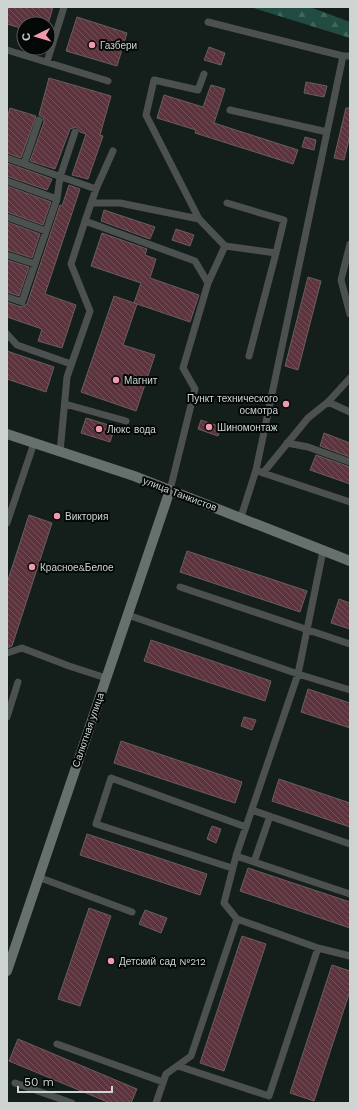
<svg xmlns="http://www.w3.org/2000/svg" width="357" height="1110" font-family="'Work Sans',sans-serif">
  <defs>
    <pattern id="forest-firs" width="22" height="20" patternUnits="userSpaceOnUse"><rect width="22" height="20" fill="#224b41"/><path d="M5 1l3.5 6h-7zM16 11l3.5 6h-7z" fill="#41645b"/></pattern>
    <pattern id="building-back-hatch" width="6" height="6" patternUnits="userSpaceOnUse"><rect width="6" height="6" fill="#5d343d"/><path d="M-1 5l2 2M0 0l6 6M5-1l2 2" fill="none" stroke="#735058"/></pattern>
  </defs>
  <rect width="100%" height="100%" fill="#141f1c"/>
  <path fill="url(#forest-firs)" d="M250 7H310L350 22V38Z"/>
  <path fill="url(#building-back-hatch)" stroke="#695d5f" d="M7 7H53L48 24H24V29L7 24Z
    M77 17 127 33 117 66 66 51Z
    M209 47 225 53 221 65 204 60Z
    M49 78 111 96 100 135 103 136 88 179 72 175 86 134 80 132 76 127 70 129 55 169 30 161 44 122 43 117 39 115Z
    M306 82 327 86 324 97 304 93Z
    M211 85 225 89 214 123 298 150 293 164 195 133 196 130 157 118 164 95 203 107Z
    M10 108 36 116 21 158 7 153V119Z
    M346 108H350V135L344 160 334 158Z
    M305 137 316 140 314 150 302 147Z
    M7 163 52 179 47 190 7 176Z
    M69 185 80 189 45 294 76 305 62 348 38 341 42 329 7 317V302L21 307 27 304 60 205 62 206Z
    M7 186 51 202 43 225 7 212Z
    M104 210 155 227 150 239 101 221Z
    M7 222 40 234 32 258 7 250Z
    M176 229 194 235 190 246 172 240Z
    M102 233 147 249 145 255 156 259 150 278 199 295 190 322 134 303 141 283 91 266Z
    M7 260 29 267 19 296 7 292Z
    M308 277 321 281 298 370 285 366Z
    M114 296 137 304 123 345 155 355 136 411 81 392Z
    M7 351 54 367 46 392 7 379Z
    M86 418 115 427 110 442 81 433Z
    M201 420 221 427 218 436 198 429Z
    M324 433 350 443V457L320 446Z
    M316 455 350 467V484L310 470Z
    M29 515 52 523 12 646 7 648V583Z
    M187 551 307 591 300 612 180 572Z
    M339 599 350 603V629L331 623Z
    M151 640 271 681 265 701 144 661Z
    M308 689 350 703V728L301 712Z
    M244 717 256 720 252 730 241 726Z
    M121 741 242 782 235 803 114 763Z
    M279 779 350 803V827L272 801Z
    M212 826 221 829 216 843 207 839Z
    M87 834 207 874 200 895 80 855Z
    M248 868 350 902V928L240 891Z
    M89 908 111 916 80 1006 58 999Z
    M145 910 167 918 161 933 139 924Z
    M242 936 266 944 224 1071 200 1063Z
    M332 965 350 971V991L314 1101 290 1093Z
    M18 1039 137 1089 131 1103H110L9 1061Z"/>
  <g fill="none" stroke-linecap="round" stroke-linejoin="round">
    <path stroke="#4c5150" stroke-width="7" d="M208 22 343 56
      M7 50 108 81
      M47 62 64 7
      M230 110 327 132
      M7 158 96 189 85 221 195 261 208 283 183 368 195 389 170 490
      M24 164 39 120
      M7 181 57 199
      M96 189 113 151
      M91 203H120L199 219 225 246
      M227 203 284 220 276 253
      M7 217 46 231
      M199 219 146 115 154 80 198 90 204 74
      M350 244 341 280 350 314
      M7 255 35 264
      M208 283 225 246 276 253 249 356
      M7 297 22 302 57 199 60 177 75 132
      M7 334 17 345 71 364
      M328 402 350 412
      M65 404 126 421
      M287 443 308 447 350 462
      M60 452 67 377 90 311 71 264 85 221
      M256 470 263 473 308 418 328 402 350 378
      M263 473 350 502
      M241 517 256 470 343 56H350
      M7 523 34 443
      M180 587 350 644
      M128 615 298 674 350 690
      M7 653 22 648 69 666 106 678
      M7 717 18 682
      M252 810 350 844
      M236 856 350 894
      M254 862 270 816
      M232 868 96 824 111 778 246 827
      M38 877 132 912
      M237 919 318 948 350 956
      M57 1044 163 1082
      M178 1066 269 1096 318 948
      M15 1083 72 1103
      M156 1103 166 1074 191 1056 237 919 224 903 236 856 298 674 323 551"/>
    <path stroke="#67706d" stroke-width="10" d="M7 434 134 476 350 561
      M7 971 170 490"/>
  </g>
  <g fill="#f29aad" stroke="#040807" stroke-width="1.5">
    <circle cx="92" cy="45" r="4"/>
    <circle cx="116" cy="380" r="4"/>
    <circle cx="286" cy="404" r="4"/>
    <circle cx="209" cy="427" r="4"/>
    <circle cx="99" cy="429" r="4"/>
    <circle cx="57" cy="516" r="4"/>
    <circle cx="32" cy="567" r="4"/>
    <circle cx="111" cy="961" r="4"/>
  </g>
  <g text-anchor="middle" dominant-baseline="central" stroke-width="4" stroke-linejoin="round" paint-order="stroke">
    <g font-size="10" fill="#cdd4d1" stroke="#040807" text-anchor="start">
      <text x="100" y="45">Газбери</text>
      <text x="124" y="380">Магнит</text>
      <text x="278" y="398" text-anchor="end">Пункт технического<tspan x="278" dy="12">осмотра</tspan></text>
      <text x="217" y="427">Шиномонтаж</text>
      <text x="107" y="429">Люкс вода</text>
      <text x="65" y="516">Виктория</text>
      <text x="40" y="567">Красное&amp;Белое</text>
      <text x="119" y="961">Детский сад №212</text>
    </g>
    <g font-size="10" fill="#cdd4d1" stroke="#040807">
      <text transform="translate(180 494) rotate(21)">улица Танкистов</text>
      <text transform="translate(88 730) rotate(-71)">Салютная улица</text>
    </g>
  </g>
  <rect width="357" height="1110" fill="none" stroke="#cdd4d1" stroke-width="16"/>
  <g transform="translate(36 36) rotate(265)"><circle r="19" fill="#040807" stroke="#545a58"/>
  <path d="M0-3L7 15L0 10L-7 15Z" fill="#f29aad"/>
  <text y="-6" font-size="11" font-weight="bold" text-anchor="middle" fill="#cdd4d1">С</text>
  </g>
  <path d="M18 1086v6h94v-6" fill="none" stroke="#cdd4d1" stroke-width="2"/>
  <text x="24" y="1086" font-size="12" fill="#cdd4d1" stroke="#040807" stroke-width="3" paint-order="stroke">50 m</text>
</svg>
